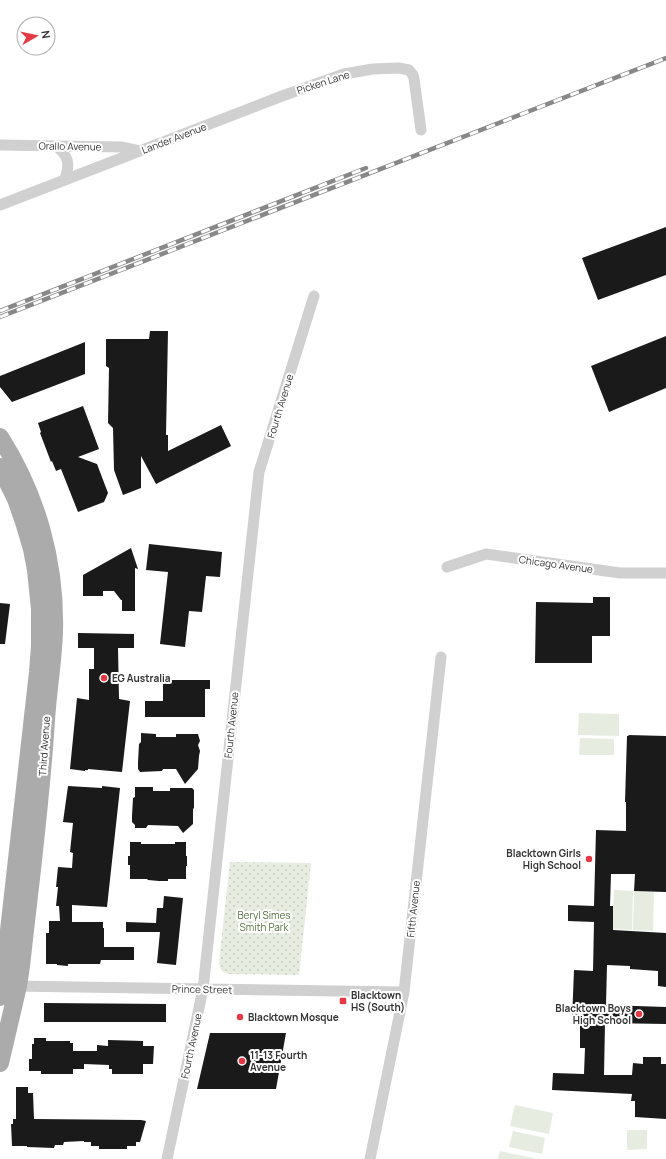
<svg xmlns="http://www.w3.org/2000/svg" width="666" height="1159" font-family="Manrope,sans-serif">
  <defs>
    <pattern id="grass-dots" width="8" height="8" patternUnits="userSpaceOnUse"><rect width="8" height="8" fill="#e6ecdf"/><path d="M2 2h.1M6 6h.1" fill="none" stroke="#c6cbc0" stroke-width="1.8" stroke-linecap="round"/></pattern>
  </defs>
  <rect width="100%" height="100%" fill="#fff"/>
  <path fill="url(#grass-dots)" d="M230 862 311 863 299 975 229 974C222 972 220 970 219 962Z"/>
  <path fill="#e6ecdf" d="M579 713 619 714V736L578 735Z
    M580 738 614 739V755H579Z
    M614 890 633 891 632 930 612 929Z
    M634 891 654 892 653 931 633 930Z
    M515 1105 553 1113 549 1134 510 1126Z
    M627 1130H647V1149L627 1150Z
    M513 1131 545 1138 542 1154 509 1147Z
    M500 1151 537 1159H498Z"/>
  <path fill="#1a1a1a" d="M666 227V275L598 300 582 258Z
    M150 331H168L166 435H168V451L221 425 231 446 156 484 141 456V488L123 495 114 470 113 428 108 423 109 368 106 366V339H149Z
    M666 336V388L609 412 591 366Z
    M85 342V374L12 402 0 387V376Z
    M83 406 99 449 78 457 97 464 108 493 104 502 78 512 61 469 56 471 52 461 51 462 40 433 41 432 38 423Z
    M149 544 222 552 220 577 206 576 202 612 189 611 185 647 160 644 168 572 146 570Z
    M131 548 138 569 135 568V611H122V600H121L114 591H103V596H83V575Z
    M593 597H610V636H592V663H535L536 602 593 603Z
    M0 603 10 604 5 644H0Z
    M78 633 134 634V648H118L119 699 130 701 122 772 88 769V770H85V771L70 769 77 698 89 700V669H94V648H78Z
    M163 680H210V689H205V717H145V701H163Z
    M141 733 156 734V737H176V734H198L200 741 198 745 200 751 199 756 198 769 185 784 176 769H163L162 771 140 772 138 769V762L139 744 141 742Z
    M628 735 666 736V892L634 891 635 874H611L610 906H613V930L666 933V987L658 986V971L630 969V966L607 965 606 1005 666 1007V1024L605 1023 604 1075H632L633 1063 643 1064V1057H661V1064H666V1119L635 1117V1101H631L632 1094 552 1090 553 1073 584 1074 585 1048H580V1020H572L574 970 593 971 594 922 568 921V905L594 906 596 830 626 831V802H625L627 736H629Z
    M68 786 102 788V786L120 788 107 907 72 905V922H103V928H104V947H134V960H101L100 964H68V966L57 965V964H46V933H49V921H60L59 906H56L58 887H56L58 867 72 868 73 853 70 852 73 823 63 822Z
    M135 787H153V791H170V788H192L194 790V808L193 809V824L183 833 178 826 148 825 146 828H135V825L132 822V816L133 798 135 797Z
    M130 842H141V844H175V842H186V856H187V866H186V879H168V881H159L148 880 147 879H130V865H128V856H130Z
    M164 896 183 898 176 965 157 963 160 932H126V922L156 923 157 908H163Z
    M44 1003 166 1004V1022H44Z
    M210 1033H286L276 1089H197Z
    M34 1038H46V1041H70V1043H73V1051H97V1045L108 1046V1040L143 1041V1046H154L153 1064H143V1074H112V1069H109V1065L84 1064V1069H73V1074H41V1071H29V1059H32V1044H34Z
    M16 1087H28V1093H33L34 1119 141 1120 146 1121 140 1142H136V1146H127V1149H99V1146H91V1142H84V1141L64 1142 63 1145H55L54 1148 27 1147V1146H12L11 1124H13V1119H16Z"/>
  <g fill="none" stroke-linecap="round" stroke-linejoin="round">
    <path stroke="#d0d0d0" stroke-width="11" d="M0 145 121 147 140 151
      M56 146C69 156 70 164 65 179
      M0 205 282 96 344 74 373 69 399 68 409 70 413 75 414 79 421 130
      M447 567 486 554 620 573H666
      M13 986 404 992
      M167 1159 203 989 259 472 314 296
      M370 1159 404 992 441 657"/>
    <path stroke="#ababab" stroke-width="18" d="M0 437C37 495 56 563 54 632 53 661 48 690 46 720 41 802 30 884 21 966L18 986 0 1063
      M0 467 16 499 24 522 32 549 36 570 40 609V646L38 672 5 966 0 997"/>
    <defs>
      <path id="rail" d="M0 311 366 168
        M0 317 666 58"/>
    </defs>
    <use href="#rail" stroke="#888" stroke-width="4.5"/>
    <use href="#rail" stroke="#fff" stroke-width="3" stroke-dasharray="9" stroke-linecap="butt"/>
  </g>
  <g fill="#e63946" stroke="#fff" stroke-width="1.5">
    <circle cx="104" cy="678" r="4"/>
    <circle cx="589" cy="859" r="4"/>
    <rect x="339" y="997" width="8" height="8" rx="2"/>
    <circle cx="639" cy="1014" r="4"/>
    <circle cx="240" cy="1017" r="4"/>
    <circle cx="242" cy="1061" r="4"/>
  </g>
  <g text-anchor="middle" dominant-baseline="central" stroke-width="4" stroke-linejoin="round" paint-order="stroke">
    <g font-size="10" fill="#333" stroke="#fff">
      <text transform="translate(323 82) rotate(-18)">Picken Lane</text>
      <text transform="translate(174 138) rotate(-21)">Lander Avenue</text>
      <text transform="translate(70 146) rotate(1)">Orallo Avenue</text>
      <text transform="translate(280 406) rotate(-73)">Fourth Avenue</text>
      <text transform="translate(556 564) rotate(8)">Chicago Avenue</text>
      <text transform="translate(231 725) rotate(-84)">Fourth Avenue</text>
      <text transform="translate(44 746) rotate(-86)">Third Avenue</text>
      <text transform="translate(413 909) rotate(-84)">Fifth Avenue</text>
      <text transform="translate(202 989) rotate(1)">Prince Street</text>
      <text transform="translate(191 1046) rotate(-78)">Fourth Avenue</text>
    </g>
    <g font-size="10" font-weight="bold" fill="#333" stroke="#fff" text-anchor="start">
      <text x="112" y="678">EG Australia</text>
      <text x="581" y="853" text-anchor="end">Blacktown Girls<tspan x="581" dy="12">High School</tspan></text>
      <text x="351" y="995">Blacktown<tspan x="351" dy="12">HS (South)</tspan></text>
      <text x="631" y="1008" text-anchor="end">Blacktown Boys<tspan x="631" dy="12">High School</tspan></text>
      <text x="248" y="1017">Blacktown Mosque</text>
      <text x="250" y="1055">11-13 Fourth<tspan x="250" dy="12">Avenue</tspan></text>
    </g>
    <g font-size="10" fill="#56703f" stroke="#fff">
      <text x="264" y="915">Beryl Simes<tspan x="264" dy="12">Smith Park</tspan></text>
    </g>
  </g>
  <g transform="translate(36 36) rotate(81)"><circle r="19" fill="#ffffff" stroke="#adadad"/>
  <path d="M0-3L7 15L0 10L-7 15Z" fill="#e63946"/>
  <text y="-6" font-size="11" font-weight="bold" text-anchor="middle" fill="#333333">N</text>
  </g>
</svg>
